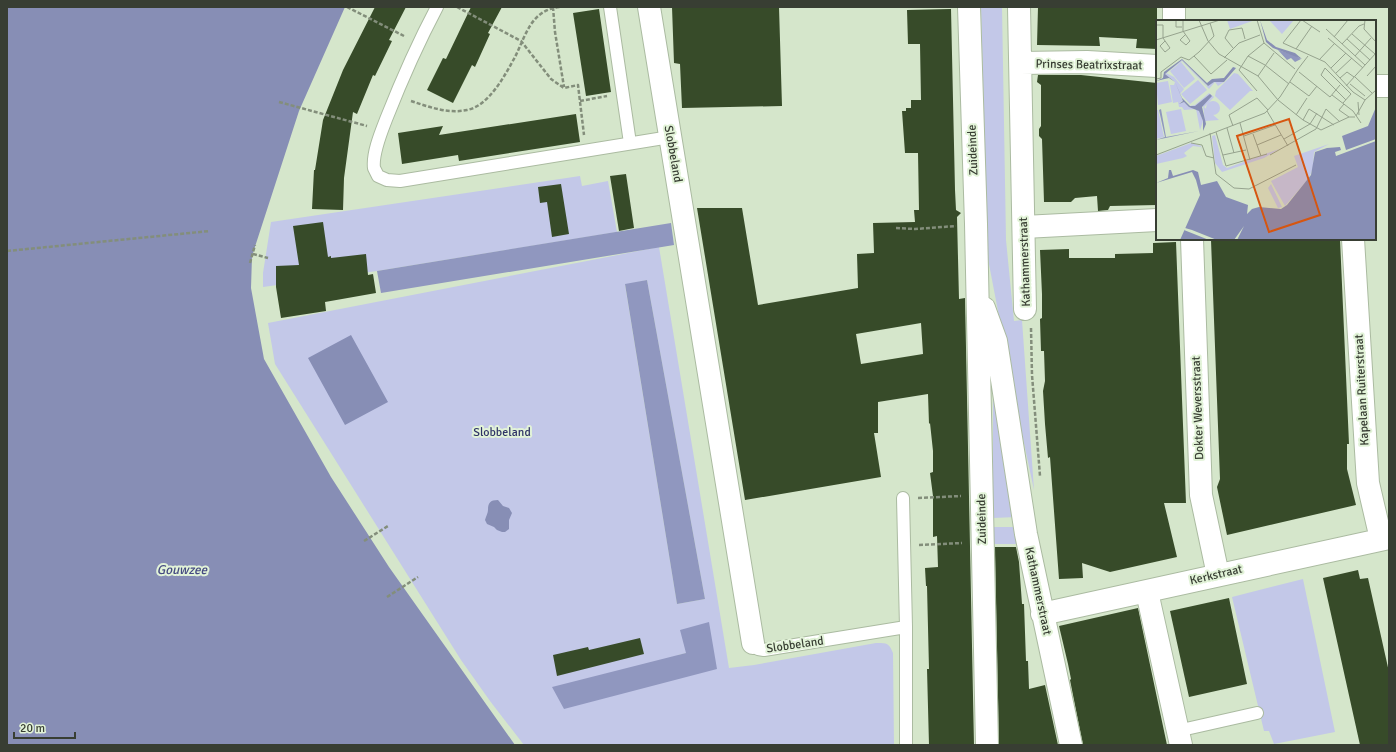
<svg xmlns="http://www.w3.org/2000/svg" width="1396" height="752" font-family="Signika,sans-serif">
  <rect width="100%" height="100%" fill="#d5e6cb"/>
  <path fill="#c3c8e8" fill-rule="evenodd" d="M981 7H1002L1006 240 1014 321 1022 320 1034 490 1018 415 988 259Z
    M580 176 582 186 608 181 617 232 377 271 263 287V273L271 222Z
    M659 247 729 668 754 665 876 643C887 643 889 643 893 653L894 745H524L490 701 461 660 275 364 268 323ZM647 280 705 599 677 604 625 285ZM681 630 717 669 678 655 687 653Z
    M993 384 1017 517 993 518Z
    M994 527H1014L1017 544H994Z
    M1303 579 1335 732 1274 744 1269 731H1264L1232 597Z"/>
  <path fill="#9097bf" d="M671 223 674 245 381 293 377 271Z
    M647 280 705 599 677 604 625 284Z
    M709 622 717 669 564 709 552 687 686 653 680 630Z"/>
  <path fill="#878eb5" d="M7 7H345L299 111 252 256 251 288 264 359 331 477 389 567 515 745H7Z
    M351 335 388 402 345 425 308 358Z
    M498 500 503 506 509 508 512 513 509 520V529L505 532H502L497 530 494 527 487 524 485 520C486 516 488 513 488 510 488 503 490 500 498 500Z"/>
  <path fill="#374b29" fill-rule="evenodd" d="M375 7H406L389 40 392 41 375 76 373 75 357 114 353 112 344 178 343 210 312 209 314 170H315L323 120 343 70Z
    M471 7H502L488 33 490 34 475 67 472 65 453 103 427 90 443 58 446 59Z
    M672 7H779L782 106 682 108 680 64 674 63Z
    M1038 7H1157V49L1136 48 1137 39 1099 37 1100 46 1037 45Z
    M599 9 611 92 586 96 573 13Z
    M951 9 955 190 956 210 961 213 957 217 959 299 965 298 974 745H929L927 669H929L927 586H926L925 568 938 567 937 536 933 537V496L930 473 933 472V451L930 423 929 424 928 394 878 402V433H874L881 477 745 500 697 208H742L758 305 858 288 857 254 874 253 873 223 915 222 914 210H919L918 153H905L902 111H906V108H911V100H921L920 44H908L907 10ZM921 323 923 354 861 364 856 334Z
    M1038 75H1081L1157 83V205L1110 206 1108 210 1098 211 1097 196 1075 198 1071 202H1044L1042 139 1039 136V129L1041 126V85L1037 82Z
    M576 114 580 142 459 161 458 155 402 164 398 133 443 126 439 135Z
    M626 174 634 228 619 231 610 176Z
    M561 184 569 234 552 237 547 202 540 203 538 187Z
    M323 222 328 257 331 256V258L366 254 368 275 373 274 376 293 325 302 326 311 281 318 276 287V266L299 265 293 226Z
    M1264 239H1340L1349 444H1347V469L1356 505 1227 535 1217 487 1220 479 1211 240Z
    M1176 242 1186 503H1164L1177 557 1110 572 1082 563 1083 578 1059 579 1050 457 1048 458 1045 424 1043 391 1045 381 1044 351H1041L1040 319 1042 318V294L1040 250 1069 249V258H1115V254L1153 253V243Z
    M995 547H1016L1019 562 1022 604H1024L1026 661H1028L1029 689 1045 685 1058 745H999Z
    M1358 570 1360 579 1368 578 1389 672V745H1360L1323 578Z
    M1229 598 1247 684 1189 697 1170 611Z
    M1138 608 1167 745H1083L1070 680 1071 679 1068 664 1059 626Z
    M640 638 644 654 557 676 553 655 588 647 589 650Z"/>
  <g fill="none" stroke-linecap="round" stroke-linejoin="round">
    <defs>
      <path id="lane" d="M437 7C418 43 402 79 387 117 382 130 372 153 374 168 375 170 377 174 378 176L387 180 400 181 670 137
        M610 7 630 143
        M903 498 906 627V745
        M753 643 758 649 764 650 906 627
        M1177 731 1257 713"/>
      <path id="street" d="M649 7 753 643
        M969 7 976 224 987 745
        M1019 7 1025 309
        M1174 21V7
        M1021 63 1087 62 1157 66
        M1375 86H1389
        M1024 227 1157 220
        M1192 239 1201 495 1218 575
        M1353 239 1368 483 1381 539
        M984 308 996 341 1026 534 1071 745
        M1147 592 1181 745
        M1042 614 1389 538"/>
    </defs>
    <use href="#lane" stroke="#abbba1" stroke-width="14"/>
    <use href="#street" stroke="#abbba1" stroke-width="24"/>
    <path stroke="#838e7b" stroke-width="2.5" stroke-dasharray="4 2" stroke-linecap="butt" d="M347 7 404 36
      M457 7 521 41 551 79 564 88 578 85 584 135
      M553 7 555 32 564 87
      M411 101C429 107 448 114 467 110 489 106 505 75 515 57 526 35 531 9 561 7
      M580 101 607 96
      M279 102 367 126
      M896 228 915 229 956 226
      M7 251 210 231
      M253 254 268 258
      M250 263 255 245
      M1031 328 1032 375 1040 476
      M918 498 961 496
      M364 541 388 526
      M919 545 962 543
      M387 597 418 577"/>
    <use href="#lane" stroke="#fff" stroke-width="12"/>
    <use href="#street" stroke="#fff" stroke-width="22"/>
  </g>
  <g text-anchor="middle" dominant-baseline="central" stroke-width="4" stroke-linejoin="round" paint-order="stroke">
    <g font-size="12" fill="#383e33" stroke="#e2f3d8">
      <text transform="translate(1089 65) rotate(1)">Prinses Beatrixstraat</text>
      <text transform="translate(973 150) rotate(-92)">Zuideinde</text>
      <text transform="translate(673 154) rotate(80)">Slobbeland</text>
      <text transform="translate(1025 262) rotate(-92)">Kathammerstraat</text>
      <text transform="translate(1362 390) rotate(-93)">Kapelaan Ruiterstraat</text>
      <text transform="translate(1198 408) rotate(-92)">Dokter Weversstraat</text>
      <text transform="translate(982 519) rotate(-91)">Zuideinde</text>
      <text transform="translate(1216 575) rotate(-13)">Kerkstraat</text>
      <text transform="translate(1038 591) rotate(78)">Kathammerstraat</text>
      <text transform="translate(795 645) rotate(-8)">Slobbeland</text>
    </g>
    <g font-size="12" fill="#2f3367" stroke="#e2f3d8">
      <text x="502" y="432">Slobbeland</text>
    </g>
    <g font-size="13" font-style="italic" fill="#454a81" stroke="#e2f3d8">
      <text x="182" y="570">Gouwzee</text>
    </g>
  </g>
  <g transform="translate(1156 20)">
    <rect width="220" height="220" fill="#d5e6cb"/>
    <path d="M71 0H99L74 9ZM113 0H138L126 14ZM26 40 51 66 58 62H68L62 66 59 62 53 69 26 41 10 53 18 57 28 69 24 74 34 86 39 85 53 73 58 77 48 87 63 100 49 101 47 85 42 84 39 87 34 86 24 74 27 81 23 83 28 82 33 87 39 88 43 91 47 101 44 110 40 89 28 90 26 87H23L22 82 17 83 14 65H18L19 62 9 54ZM25 42 39 59 28 68 14 51ZM78 53 82 54 97 71H94L74 90 59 76 60 71ZM42 60 51 70 34 84 25 74ZM12 61 16 82 2 85 0 63ZM50 88a7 7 0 1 1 14 0a7 7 0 1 1-14 0ZM25 89 30 111 15 114 10 92ZM0 90H2L8 117 0 119ZM59 115 67 145 71 148 123 129 108 138 66 152 59 143 56 116ZM35 123 45 126 47 133 45 127 37 126 28 133 31 136 27 138 0 144V136ZM173 124 158 132 157 148 153 158 129 186 115 161 142 147 138 136ZM115 164 126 187 122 188 112 168Z" fill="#c3c8e8"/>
    <path d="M122 30 138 35 145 39 139 42 135 38 131 40ZM5 89 10 117 43 111 0 120 9 117 3 90Z" fill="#9097bf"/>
    <path d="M104 0 111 20 120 27 139 33 146 39 117 28 110 22ZM26 39 51 63 56 59 68 58 77 47 80 48 68 62H58L52 66 26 40 9 54 19 62 26 78 34 86H39L54 74 56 76 46 87 50 104 47 111V101L43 91 33 87 28 82 23 84 27 81 19 62 13 58 0 61 7 58 8 52ZM220 87V119L190 130 186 116 212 106ZM220 121V220H81L88 206 78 220H24L44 175 40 160 36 152 0 163 12 158 13 150H15L17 156 37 150 42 152 45 165 61 161 70 177 92 185 91 194 96 189 103 187 125 189 131 185 155 155 159 132 171 128 184 127 185 130 179 132 180 136Z" fill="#878eb5"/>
    <path d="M29 208 36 210 61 220H53L28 210Z" fill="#d5e6cb"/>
    <path fill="none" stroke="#96a38e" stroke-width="1" d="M20 0V7H26M27 0V11L34 21 30 25 24 20 29 15M43 0 52 21 63 34 102 56 122 80 147 100 165 110 193 97H199M101 0 108 23 139 49M145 0 127 23 169 42 197 72 209 80M146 0 164 12M209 0 208 9 220 22M0 5H7V18L14 28 9 32 4 26 9 21M170 9 209 45M196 14 219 34M178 17 192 0M172 18 207 48M191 19 214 40M0 20 64 0M186 24 203 6 208 4M77 28 69 18 73 10 86 8 89 19M140 29 156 6M38 36 55 54 71 40M92 36 109 45 133 64M199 36 215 18M68 38 83 23 104 15M163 40 179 23M175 48 190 33M142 49 152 36M143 52 174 77 184 65M180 53 196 38M102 56 118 33M211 56 220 46M199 57 216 73M184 58 191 52 198 57M0 59 5 58V52L25 37 33 40 43 32 58 16 54 3M134 62 153 76 161 66M194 64 209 76M190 66 220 33M101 71 83 50 92 36 108 23M176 75 197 91 205 103M209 80 220 70M202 82 203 95M187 83 195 74 169 48 165 55 190 80M188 84 183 90 193 97M111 91 132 126M140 95 151 78M200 96 209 80M147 100 153 89 178 105M84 103 94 140M154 104 161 93M77 106 73 95 101 78 112 90M71 108 78 133M60 112 70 146 111 134M54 113 60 154 78 168 93 169 140 145M97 114 105 136M88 116 119 105M128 119 154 104M35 123 46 125 50 136 58 138M101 125 125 115M0 135 109 93 124 77 142 49M67 135 90 130M114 135 160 109 170 89 184 102"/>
    <path fill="#d65610" fill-opacity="0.15" stroke="#d65610" stroke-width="2" d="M133 99 164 195 113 212 81 116Z"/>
    <rect width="220" height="220" fill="none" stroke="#383e33" stroke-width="2"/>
  </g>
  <rect width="1396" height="752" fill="none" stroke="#383e33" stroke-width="16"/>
  <path d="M14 732v6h61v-6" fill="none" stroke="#383e33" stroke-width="2"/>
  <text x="20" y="732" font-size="12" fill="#383e33" stroke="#e2f3d8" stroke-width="3" paint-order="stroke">20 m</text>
</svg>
